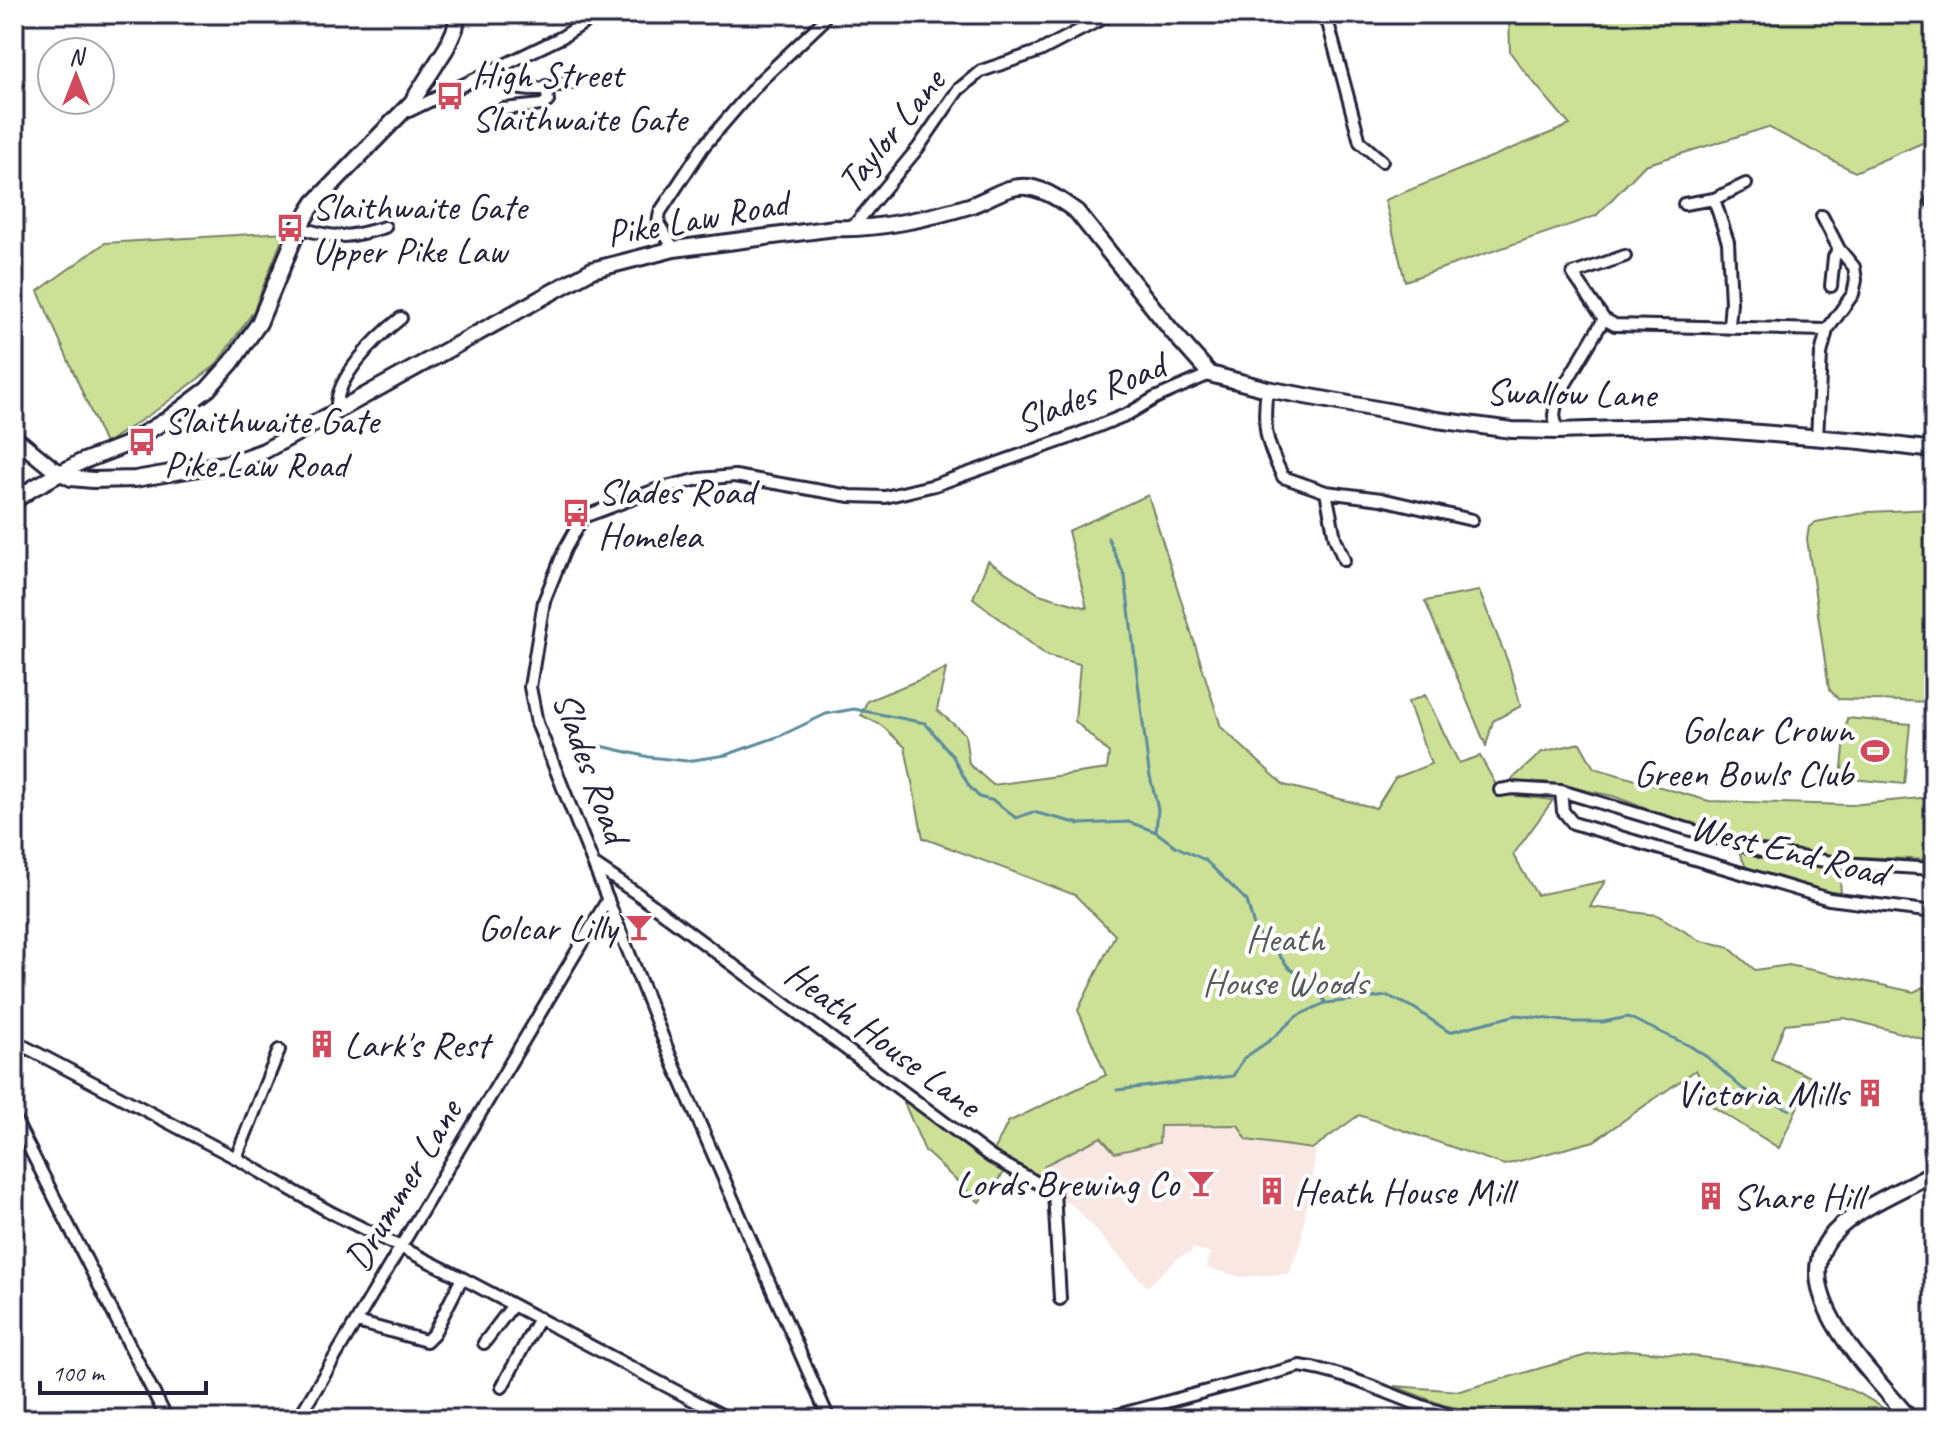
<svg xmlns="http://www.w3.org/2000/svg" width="1948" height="1433" font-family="Caveat,sans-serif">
  <rect width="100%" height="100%" fill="#fff"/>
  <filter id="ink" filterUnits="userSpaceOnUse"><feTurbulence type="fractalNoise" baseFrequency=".0125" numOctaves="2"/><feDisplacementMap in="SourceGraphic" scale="16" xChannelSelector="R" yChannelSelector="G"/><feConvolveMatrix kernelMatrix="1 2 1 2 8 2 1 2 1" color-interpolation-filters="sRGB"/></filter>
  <g filter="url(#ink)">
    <path fill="#f8e7e3" d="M1238 1125 1247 1140 1316 1151 1300 1244 1289 1274 1242 1277 1207 1268 1210 1253 1192 1248 1191 1252 1179 1257 1147 1287 1071 1203 1060 1201 1056 1186 1059 1174 1045 1166 1102 1137 1158 1143 1160 1126Z"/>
    <path fill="#cce196" stroke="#778268" stroke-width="2" d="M1509 14H1934V138L1855 172 1768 127 1645 165 1596 216 1405 281 1385 200 1570 125 1524 71 1510 52Z
      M285 232 253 312 215 366 158 409 105 444 38 291 105 243Z
      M1148 495 1221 727 1284 785 1376 808 1395 778 1431 764 1408 702 1425 695 1459 763 1480 756 1501 794 1553 800 1513 855 1537 895 1605 881 1590 907 1657 915 1701 941 1727 946 1755 970 1789 965 1914 992 1934 981V1042L1845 1018 1785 1024 1771 1059 1811 1077 1779 1148 1712 1106 1696 1070 1594 1141 1504 1165 1359 1115 1312 1149 1247 1140 1238 1125 1160 1126 1159 1143 1115 1153 1101 1137 1045 1165 1039 1180 991 1157 1008 1122 1106 1075 1078 1010 1115 935 1075 895 923 838 905 747 881 725 861 715 867 701 946 669 937 710 965 734 969 764 993 785 1107 769 1109 753 1075 721 1080 664 1047 656 973 598 988 561 1039 594 1087 608 1068 531Z
      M1931 509 1934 512V702L1838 699 1829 689 1807 539 1809 527 1816 522 1869 512Z
      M1479 591 1508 662 1521 706 1493 721 1486 746 1425 601Z
      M1847 718 1910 724 1904 784 1841 778Z
      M1580 743 1594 768 1709 801 1851 805 1920 798 1934 801V860L1839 856 1841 896 1746 867 1734 841 1613 796 1545 782H1509L1542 752Z
      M902 1098 1004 1173 979 1202 925 1151Z
      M1630 1350C1699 1356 1847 1367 1895 1419H1644L1616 1414 1553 1411 1480 1412 1443 1405 1394 1386 1460 1391 1587 1355Z"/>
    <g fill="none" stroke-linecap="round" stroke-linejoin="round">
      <path stroke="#5c8b9d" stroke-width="3" d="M1108 538 1125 577 1149 772 1158 809 1156 832
        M601 746 649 757 687 761 726 755 780 736 826 714 854 709 925 723 952 755 969 786 979 797 994 801 1016 818 1033 812 1080 824 1129 822 1156 832 1175 846 1205 860 1247 901 1255 930 1279 955 1290 969 1313 984 1326 1003 1388 996 1414 1008 1449 1032 1517 1015 1573 1022H1603L1628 1017 1690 1046 1707 1057 1743 1089 1790 1110
        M1117 1090 1233 1076 1244 1058 1269 1041 1297 1016 1325 1003"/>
      <defs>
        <path id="street" d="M1315 14 1328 23 1360 142 1382 161
          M495 69C513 102 545 87 575 82
          M503 109 542 105 548 101 546 86
          M409 111 562 37 598 14
          M1932 201 1934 204
          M1684 204 1714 199
          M299 227C336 240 348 238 385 227
          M851 229 918 148 958 90 981 71 1040 51 1111 14
          M674 249 658 223 660 212 703 147 760 81 820 24 826 14
          M1831 286 1834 257 1839 249
          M1604 319 1615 325 1827 330 1853 294 1856 280 1854 267 1839 249 1822 216
          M1729 325 1731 303 1728 242 1714 199 1746 184
          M1267 389C1262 427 1266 443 1283 477L1326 492 1381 499 1472 520
          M337 411C333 379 377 337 401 318
          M1557 431 1554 415 1557 398 1604 319 1573 274 1625 256
          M1817 439 1821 354 1827 330
          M1326 492 1335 538 1344 560
          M1500 790 1512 788 1561 791 1761 851 1838 863 1934 869
          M1561 791 1563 811 1573 823 1829 899 1934 912
          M596 866 639 895 991 1157 1054 1192 1060 1299
          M14 1041 236 1158 332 1213 462 1278 729 1419
          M14 1118 167 1419
          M236 1158 279 1050
          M1934 1173V1149
          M357 1322 426 1341 434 1333 462 1278
          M484 1343 513 1305
          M502 1387 539 1318
          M298 1419 608 899
          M829 1419 671 1058 537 723 530 687 544 601 565 549 583 517 661 488 700 479 735 476 850 496 885 497 935 485 1066 439 1128 414 1155 398 1210 374
          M1103 1419 1300 1366C1359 1374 1410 1408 1468 1419"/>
        <path id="secondary" d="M14 437 52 468 71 478 93 480 135 479 234 462 264 451 337 411 592 270 674 249 835 228C876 230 930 218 969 206 988 200 1008 184 1028 187 1047 190 1062 201 1077 212L1171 330 1210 374 1267 389 1437 420 1512 430 1557 431 1684 427 1861 441 1934 450
          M14 501 33 488 81 462 125 445 168 419 208 389 232 362 259 323 299 227 315 202 412 102 447 47 455 29 458 14
          M1910 1419C1875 1375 1775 1285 1839 1228 1865 1204 1903 1190 1934 1172"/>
      </defs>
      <use href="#street" stroke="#22223b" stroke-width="16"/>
      <use href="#secondary" stroke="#22223b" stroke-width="20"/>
      <use href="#street" stroke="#fff" stroke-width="10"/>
      <use href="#secondary" stroke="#fff" stroke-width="14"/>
    </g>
  </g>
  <defs>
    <symbol id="bus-bare" viewBox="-9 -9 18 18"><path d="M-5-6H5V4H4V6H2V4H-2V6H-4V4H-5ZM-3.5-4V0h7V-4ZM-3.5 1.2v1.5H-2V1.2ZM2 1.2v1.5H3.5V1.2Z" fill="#d1495b" stroke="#fff" stroke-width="2.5" paint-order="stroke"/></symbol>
    <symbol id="stadium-bare" viewBox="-9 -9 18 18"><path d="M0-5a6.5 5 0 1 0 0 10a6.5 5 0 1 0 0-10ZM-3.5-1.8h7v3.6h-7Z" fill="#d1495b" stroke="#fff" stroke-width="2.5" paint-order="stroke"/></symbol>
    <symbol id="bar-bare" viewBox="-9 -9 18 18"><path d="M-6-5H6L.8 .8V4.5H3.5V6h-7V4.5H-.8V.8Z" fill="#d1495b" stroke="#fff" stroke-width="2.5" paint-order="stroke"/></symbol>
    <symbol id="building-bare" viewBox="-9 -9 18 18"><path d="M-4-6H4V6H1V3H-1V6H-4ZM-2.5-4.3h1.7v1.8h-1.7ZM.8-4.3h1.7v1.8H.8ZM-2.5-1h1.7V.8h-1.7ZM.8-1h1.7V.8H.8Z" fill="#d1495b" stroke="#fff" stroke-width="2.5" paint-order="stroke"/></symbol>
  </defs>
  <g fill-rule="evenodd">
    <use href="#bus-bare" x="430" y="76" width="40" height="40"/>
    <use href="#bus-bare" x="270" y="208" width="40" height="40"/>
    <use href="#bus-bare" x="122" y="422" width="40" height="40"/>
    <use href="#bus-bare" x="556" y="493" width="40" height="40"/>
    <use href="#stadium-bare" x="1855" y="731" width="40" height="40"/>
    <use href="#bar-bare" x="619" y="907" width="40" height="40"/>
    <use href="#building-bare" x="302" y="1024" width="40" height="40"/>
    <use href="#building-bare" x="1850" y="1073" width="40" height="40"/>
    <use href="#bar-bare" x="1181" y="1163" width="40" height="40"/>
    <use href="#building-bare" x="1252" y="1171" width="40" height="40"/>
    <use href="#building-bare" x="1691" y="1176" width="40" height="40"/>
  </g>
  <g text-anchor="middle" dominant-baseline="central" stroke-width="8" stroke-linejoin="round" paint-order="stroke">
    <g font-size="38" fill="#22223b" stroke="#fff" text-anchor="start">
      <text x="472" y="74">High Street<tspan x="472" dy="44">Slaithwaite Gate</tspan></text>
      <text x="312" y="206">Slaithwaite Gate<tspan x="312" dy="44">Upper Pike Law</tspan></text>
      <text x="164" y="420">Slaithwaite Gate<tspan x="164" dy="44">Pike Law Road</tspan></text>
      <text x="598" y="491">Slades Road<tspan x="598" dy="44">Homelea</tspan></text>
      <text x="1853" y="729" text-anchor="end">Golcar Crown<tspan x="1853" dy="44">Green Bowls Club</tspan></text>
      <text x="617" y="927" text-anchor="end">Golcar Lilly</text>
      <text x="344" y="1044">Lark's Rest</text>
      <text x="1848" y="1093" text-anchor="end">Victoria Mills</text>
      <text x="1179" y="1183" text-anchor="end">Lords Brewing Co</text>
      <text x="1294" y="1191">Heath House Mill</text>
      <text x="1733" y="1196">Share Hill</text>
    </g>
    <g font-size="38" fill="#22223b" stroke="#fff">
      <text transform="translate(891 131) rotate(-51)">Taylor Lane</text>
      <text transform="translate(697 218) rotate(-10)">Pike Law Road</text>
      <text transform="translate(1090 393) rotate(-22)">Slades Road</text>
      <text transform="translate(1571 393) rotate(1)">Swallow Lane</text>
      <text transform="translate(591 767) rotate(70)">Slades Road</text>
      <text transform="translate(1789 850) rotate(14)">West End Road</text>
      <text transform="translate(883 1039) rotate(37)">Heath House Lane</text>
      <text transform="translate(403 1185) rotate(-59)">Drummer Lane</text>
    </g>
    <g font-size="38" fill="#555b56" stroke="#fff">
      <text x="1285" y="938">Heath<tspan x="1285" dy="44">House Woods</tspan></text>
    </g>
  </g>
  <rect width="1948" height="1433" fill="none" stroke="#fff" stroke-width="48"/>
  <rect x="24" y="24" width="1900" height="1385" fill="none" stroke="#22223b" stroke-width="3" filter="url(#ink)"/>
  <g transform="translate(76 76)"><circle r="38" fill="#ffffff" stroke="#a7a7b1" stroke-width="2"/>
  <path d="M0-6L14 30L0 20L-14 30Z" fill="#d1495b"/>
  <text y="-12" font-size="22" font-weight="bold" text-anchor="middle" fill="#22223b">N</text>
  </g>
  <path d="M40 1381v12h166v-12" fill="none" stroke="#22223b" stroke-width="4"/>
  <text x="52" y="1381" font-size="24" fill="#22223b" stroke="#ffffff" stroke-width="6" paint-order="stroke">100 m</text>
</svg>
